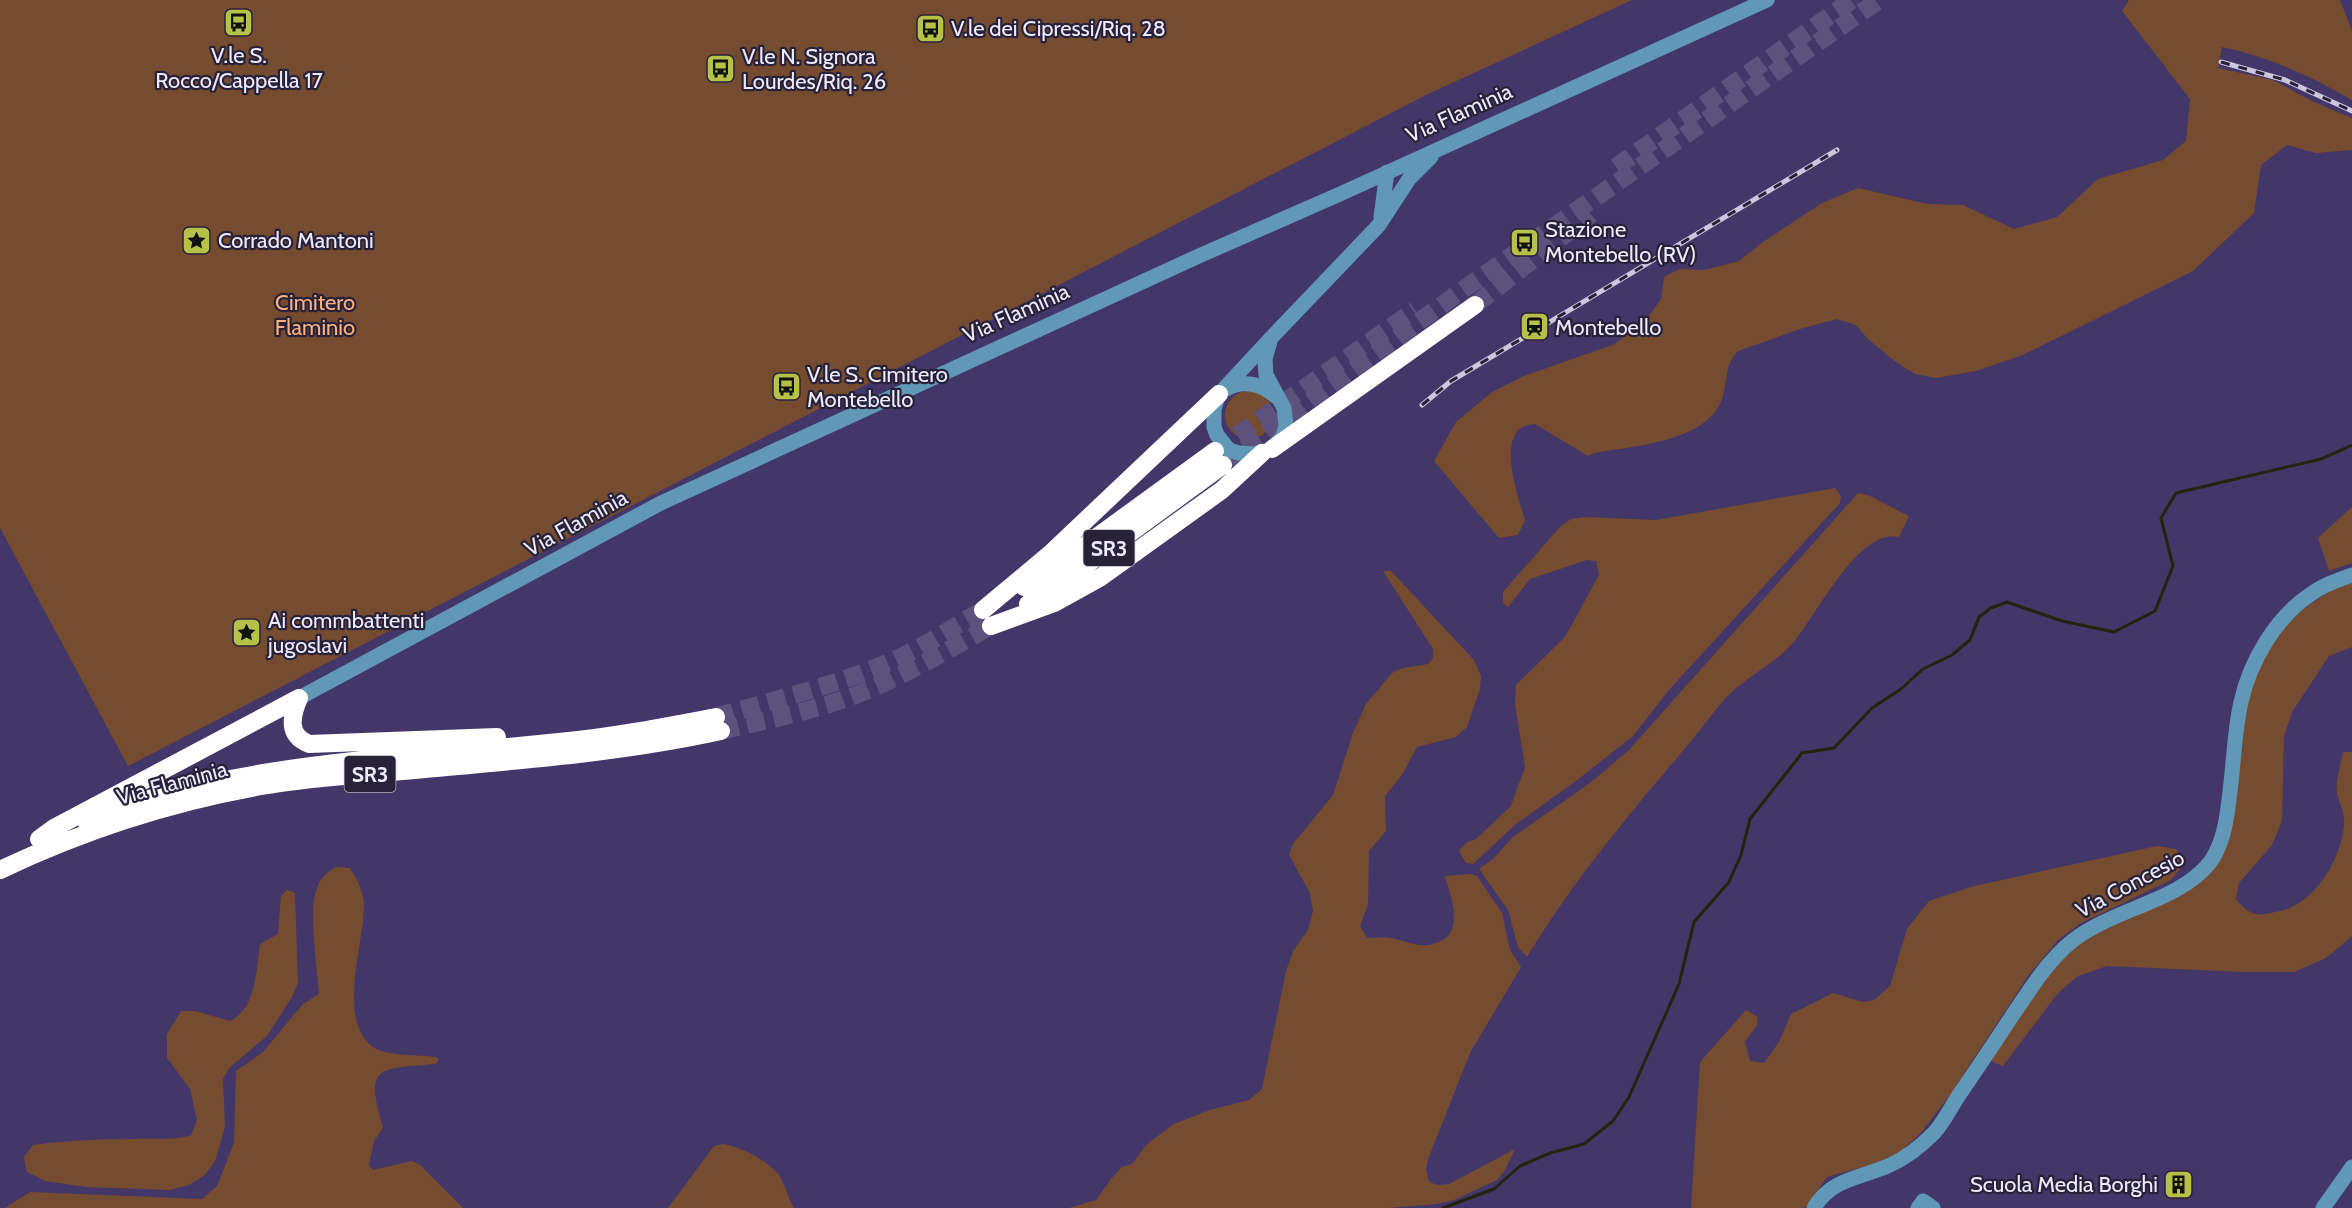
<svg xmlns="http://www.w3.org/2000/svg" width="2352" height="1208" font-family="Cabin,sans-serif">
  <rect width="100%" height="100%" fill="#433668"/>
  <path fill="#764c30" d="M0 0H1632L1426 95 128 766 0 528Z
    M2129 0H2340L2352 31V100C2311 76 2269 57 2222 47L2218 68 2273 80 2314 102 2352 118V150L2316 153 2287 145 2261 165 2254 213 2193 271 2023 355 1976 371 1936 378 1915 374 1893 360 1867 338 1856 325 1837 319 1803 328 1738 351C1724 365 1728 381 1722 399 1707 442 1633 446 1594 453L1588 456 1535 424C1492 425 1518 497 1525 520L1518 535 1499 538 1434 461 1456 422 1492 392 1524 376 1615 344 1648 317 1661 299 1664 277 1680 269 1704 270 1739 261 1763 242 1822 203 1858 188 1927 204 1963 205 2014 229 2057 217 2098 179 2163 160 2186 141 2190 99 2122 11Z
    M1225 415a24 24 0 1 1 48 0a24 24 0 1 1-48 0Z
    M1835 488 1841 496 1840 503 1668 691 1633 736 1576 781 1516 824 1473 864 1466 863 1459 851 1466 843 1476 839 1511 806 1525 767 1515 704 1516 685 1565 637 1599 575 1596 561 1587 560 1530 579 1508 607 1503 603V592L1560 527 1571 519 1585 517 1656 520Z
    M1858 493 1868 495 1909 516 1899 537C1858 527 1815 619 1791 645 1772 666 1743 678 1724 700 1709 717 1696 736 1681 753 1626 818 1571 884 1527 957L1518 947 1508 910 1479 869 1493 859 1513 837 1590 783 1629 750Z
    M2352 507V563L2329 571 2318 538Z
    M1383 571H1391L1474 660 1481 676 1480 689 1467 727 1456 737 1417 747 1402 775 1385 796 1386 831 1369 851 1368 904 1360 926 1367 938C1375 938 1383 937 1391 938 1402 940 1417 947 1428 945 1468 939 1452 901 1445 876L1470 874 1477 876 1502 913 1510 950 1521 967 1470 1053 1428 1159 1426 1170 1429 1181 1436 1185 1449 1184 1515 1149 1504 1172 1497 1180 1454 1200 1437 1204 1389 1208H1069L1096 1200 1110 1180 1122 1167 1132 1164 1147 1144 1174 1124 1210 1110 1249 1100 1262 1089 1286 971 1293 951 1308 930 1313 911 1310 893 1289 855 1293 844 1333 795 1353 733 1366 704 1392 673 1403 668 1428 664 1433 658V649Z
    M2352 581V647L2329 656 2292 712 2284 737 2282 821 2272 845 2239 883 2236 899C2252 918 2257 916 2280 911 2315 904 2342 858 2344 824 2345 812 2339 803 2337 793 2335 780 2341 764 2343 752H2352V936L2326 958 2294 972H2244L2107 966 2078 976 2058 993 2003 1066 1993 1062 1989 1056 2054 964 2075 944 2208 875C2218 830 2228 785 2238 740 2243 718 2250 680 2260 660 2275 627 2318 594 2352 581Z
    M2157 846 2176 849 2185 863 2171 880 2081 923 2058 940 2028 976 1950 1095 1920 1134 1900 1152 1873 1164 1827 1177 1805 1208H1691L1700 1062 1746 1010 1758 1017 1757 1025 1745 1042 1750 1061 1764 1063 1779 1042 1791 1014 1833 993 1863 1002 1874 1000 1890 986 1907 929 1929 901 1974 886Z
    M336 867 350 868C357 879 364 892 364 906 364 945 336 1019 373 1047 385 1056 421 1055 436 1057L439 1059 436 1064C378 1069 364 1064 383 1128L374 1141 369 1165 373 1170 411 1161 419 1164 463 1208H5L30 1192 202 1199 217 1186 234 1143 236 1071 263 1052 303 1004 319 994C317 969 309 912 316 891 319 879 326 873 336 867Z
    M287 890 295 893 298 983 292 997 267 1036 229 1068 223 1079 225 1127 215 1161 205 1175 189 1185 170 1190 86 1187 45 1181 27 1172 24 1157 33 1145C68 1140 105 1139 140 1139 158 1138 173 1141 191 1135L197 1120 190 1089 167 1058V1034L181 1011H195L230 1021C257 1008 256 970 260 944L278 934 281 896Z
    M723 1144C741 1147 770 1161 780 1177 786 1187 788 1198 794 1208H668L714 1146Z"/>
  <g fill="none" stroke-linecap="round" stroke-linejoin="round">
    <path stroke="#22250b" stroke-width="3" d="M1443 1208 1494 1189 1520 1166 1550 1153 1584 1144 1613 1121 1629 1097 1679 984 1694 922 1729 882 1741 855 1750 819 1802 753 1834 748 1872 708 1901 689 1923 669 1952 655 1970 640 1979 617 1991 608 2007 602 2062 621 2114 632 2155 611 2173 566 2161 518 2176 493 2321 459 2352 445"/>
    <path stroke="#5d517e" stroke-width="18" stroke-dasharray="18 9" stroke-linecap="butt" d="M1616 167 1852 0
      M1475 305 1591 214
      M1215 451 1415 310
      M1223 465 1457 294 1879 0
      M716 717C780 698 847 683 907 654 933 641 958 624 983 610
      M721 731C770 719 821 710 868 690 911 672 950 649 991 626"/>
    <path stroke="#6198b7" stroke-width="15" d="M1381 217 1387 172
      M1271 338 1265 359 1266 375 1284 408 1286 426 1283 436 1272 449 1253 454 1239 453 1229 450 1217 435 1214 427V409L1219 394 1271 338 1379 225 1409 179 1431 157
      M1226 389C1243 380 1261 383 1275 396
      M299 698 661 503 1201 255 1340 194 1767 0
      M1814 1208C1831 1178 1862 1178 1890 1165 1906 1158 1922 1145 1934 1133 1944 1122 1951 1107 1959 1095 1977 1069 1995 1042 2012 1016 2032 987 2052 953 2082 934 2120 908 2183 899 2211 861 2226 839 2228 808 2231 783 2234 756 2235 728 2241 702 2250 661 2276 617 2311 594 2323 585 2338 580 2352 575
      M1918 1208 1923 1201 1933 1208
      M2323 1208 2352 1167"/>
    <path stroke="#fefefe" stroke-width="18" d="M1272 449 1475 305
      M1024 587 1057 566 1215 451
      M1028 604 1067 579 1223 465
      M983 610 1050 554 1219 394
      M991 626 1054 603 1101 577 1222 490 1262 453
      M299 698C291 717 287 735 309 744L497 737
      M86 821C236 760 401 759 559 742 612 737 664 727 716 717
      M39 839 54 828 299 698
      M0 870C84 830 171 802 262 786 308 778 356 775 402 771 509 761 616 754 721 731"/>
    <defs>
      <path id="rail" d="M2221 62 2285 80 2352 111
        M1422 405 1451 381 1837 150"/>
    </defs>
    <use href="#rail" stroke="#ccc6df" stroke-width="5"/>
    <use href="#rail" stroke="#282239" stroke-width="3" stroke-dasharray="9" stroke-linecap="butt"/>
  </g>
  <defs>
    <symbol id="bus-square" viewBox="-11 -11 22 22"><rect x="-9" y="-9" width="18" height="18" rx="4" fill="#b6c148" stroke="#282239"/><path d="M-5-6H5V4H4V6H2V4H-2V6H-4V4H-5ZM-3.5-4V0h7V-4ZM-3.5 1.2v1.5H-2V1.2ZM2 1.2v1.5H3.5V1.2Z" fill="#111"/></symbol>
    <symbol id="sight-square" viewBox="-11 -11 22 22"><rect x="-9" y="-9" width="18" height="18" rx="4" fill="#b6c148" stroke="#282239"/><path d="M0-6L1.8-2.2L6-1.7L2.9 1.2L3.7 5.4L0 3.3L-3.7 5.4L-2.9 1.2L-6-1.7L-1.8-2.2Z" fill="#111"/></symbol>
    <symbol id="station-square" viewBox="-11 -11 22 22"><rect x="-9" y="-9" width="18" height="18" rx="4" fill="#b6c148" stroke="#282239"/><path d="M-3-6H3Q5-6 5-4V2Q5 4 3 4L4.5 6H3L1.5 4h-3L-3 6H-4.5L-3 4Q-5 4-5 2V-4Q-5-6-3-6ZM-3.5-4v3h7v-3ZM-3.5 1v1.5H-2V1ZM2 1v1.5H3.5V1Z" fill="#111"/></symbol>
    <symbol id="building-square" viewBox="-11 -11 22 22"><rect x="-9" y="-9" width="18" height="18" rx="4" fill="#b6c148" stroke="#282239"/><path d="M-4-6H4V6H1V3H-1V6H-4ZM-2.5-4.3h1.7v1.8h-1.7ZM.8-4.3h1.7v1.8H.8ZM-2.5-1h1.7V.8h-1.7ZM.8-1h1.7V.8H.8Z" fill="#111"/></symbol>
  </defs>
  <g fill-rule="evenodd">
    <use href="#bus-square" x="222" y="6" width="33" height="33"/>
    <use href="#bus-square" x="914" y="12" width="33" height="33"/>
    <use href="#bus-square" x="704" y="52" width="33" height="33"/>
    <use href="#sight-square" x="180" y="224" width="33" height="33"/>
    <use href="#bus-square" x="1508" y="226" width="33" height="33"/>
    <use href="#station-square" x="1518" y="310" width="33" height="33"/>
    <use href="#bus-square" x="770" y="370" width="33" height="33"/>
    <use href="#sight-square" x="230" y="616" width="33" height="33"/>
    <use href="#building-square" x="2162" y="1168" width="33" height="33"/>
  </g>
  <g text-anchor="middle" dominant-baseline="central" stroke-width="4.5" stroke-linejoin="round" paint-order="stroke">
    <g fill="#282239" stroke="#b3aec2" stroke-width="1.5">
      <rect x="1083.5" y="530" width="51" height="36" rx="4.5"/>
      <rect x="344.5" y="756" width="51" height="36" rx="4.5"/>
    </g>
    <g font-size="21" font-weight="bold" fill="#eeeafd">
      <text x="1109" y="548">SR3</text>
      <text x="370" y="774">SR3</text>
    </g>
    <g font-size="22" fill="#eeeafd" stroke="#282239" text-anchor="start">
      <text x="951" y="28">V.le dei Cipressi/Riq. 28</text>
      <text x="239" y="55" text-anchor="middle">V.le S.<tspan x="239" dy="25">Rocco/Cappella 17</tspan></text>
      <text x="742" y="56">V.le N. Signora<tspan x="742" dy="25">Lourdes/Riq. 26</tspan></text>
      <text x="1545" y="229">Stazione<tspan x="1545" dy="25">Montebello (RV)</tspan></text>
      <text x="218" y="240">Corrado Mantoni</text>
      <text x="1555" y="327">Montebello</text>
      <text x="807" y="374">V.le S. Cimitero<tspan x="807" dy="25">Montebello</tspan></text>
      <text x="268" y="620">Ai commbattenti<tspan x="268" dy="25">jugoslavi</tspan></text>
      <text x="2158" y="1184" text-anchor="end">Scuola Media Borghi</text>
    </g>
    <g font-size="22" fill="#eeeafd" stroke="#282239">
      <text transform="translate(1459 113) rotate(-24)">Via Flaminia</text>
      <text transform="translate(1016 313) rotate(-24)">Via Flaminia</text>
      <text transform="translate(576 523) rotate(-29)">Via Flaminia</text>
      <text transform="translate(172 783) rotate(-15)">Via Flaminia</text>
      <text transform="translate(2130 884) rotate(-28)">Via Concesio</text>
    </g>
    <g font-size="22" fill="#fcb281" stroke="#282239">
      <text x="315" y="302">Cimitero<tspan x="315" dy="25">Flaminio</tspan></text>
    </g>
  </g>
</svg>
